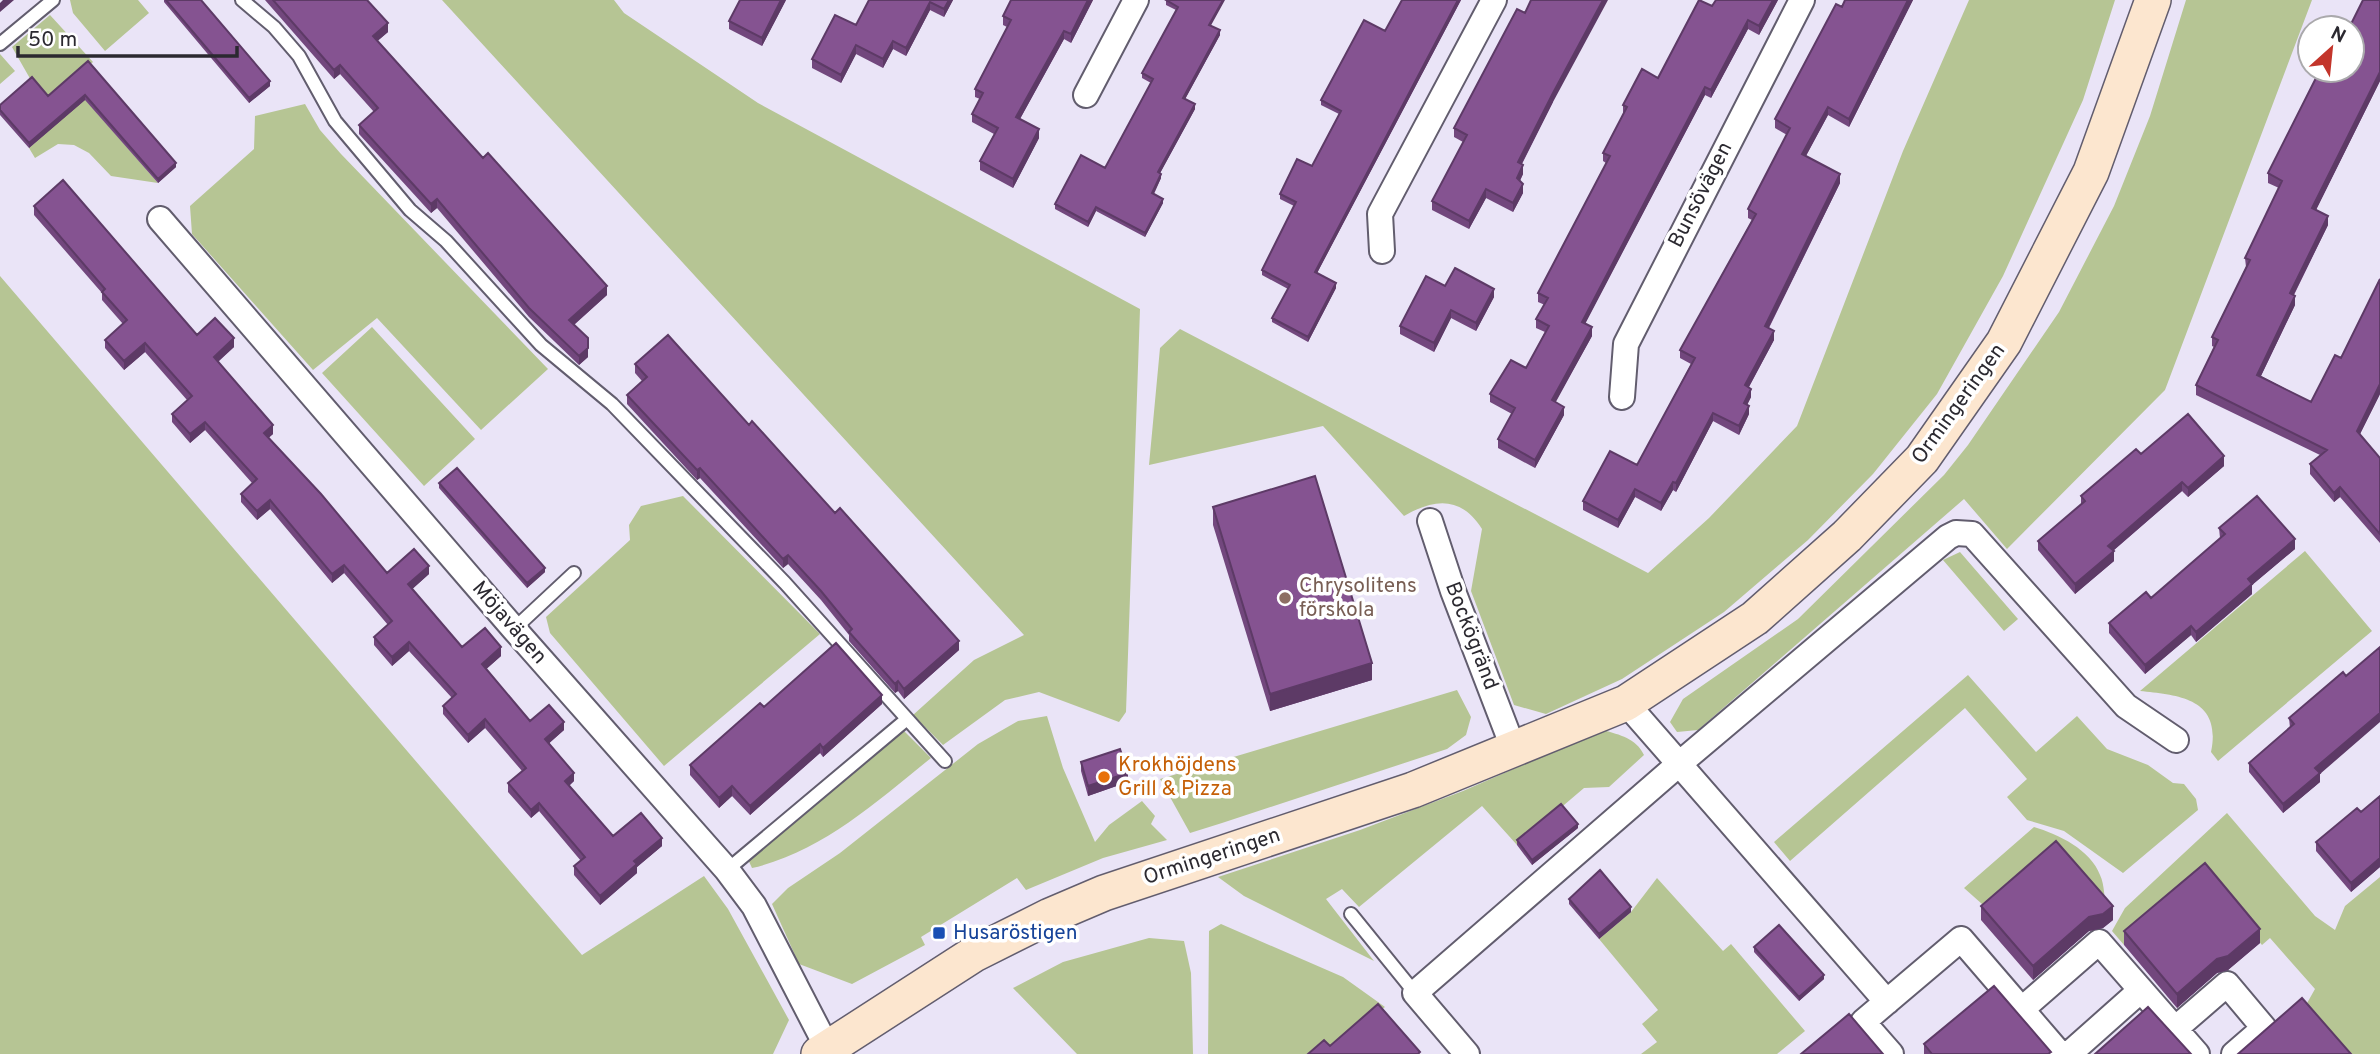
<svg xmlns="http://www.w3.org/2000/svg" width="2380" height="1054" font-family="Overpass,sans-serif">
  <rect width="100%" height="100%" fill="#eae4f7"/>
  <path fill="#b6c594" d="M70 0H138L149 13 105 51 73 13Z
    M442 0H614L624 13 758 103 1140 309 1126 712 1119 722 1039 692 1005 700 943 745 913 715 974 660 1024 635Z
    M1969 0H2115L2083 100 2003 276 1937 394 1873 474 1808 540 1724 612 1622 679 1546 714 1514 705 1471 591 1482 529C1461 496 1435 498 1404 516L1323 426 1149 465 1160 348 1180 329 1648 573 1709 518 1797 426 1903 151Z
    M2186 0H2312L2165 390 2007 549 1964 499 1698 730 1677 732 1670 722 1683 699 1798 619 1944 475 1968 445 2059 312 2114 206 2150 116Z
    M50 15 93 62 70 82 158 183 111 176 89 153 74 145 58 144 35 158 29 148 63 118 32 82 12 47Z
    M0 54 15 71 0 84Z
    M305 104 320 130 341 154 548 369 481 430 377 318 313 370 192 234 190 206 254 149 255 116Z
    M0 276 582 955 704 876 728 909 789 1020 773 1054H0Z
    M372 327 475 439 424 486 322 373Z
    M683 496 820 634 664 766 550 633 546 617 630 540 629 525 641 506Z
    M2305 551 2372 631 2218 761 2211 752C2222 699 2180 695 2140 691Z
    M1960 552 2018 619 2004 631 1943 560Z
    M1968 675 2036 752 2077 716 2107 749 2148 765 2173 783 2184 784 2196 799 2198 810 2123 873 2064 831 2027 820 2007 797 2027 779 1965 708 1790 861 1774 842Z
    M1457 690 1471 717 1466 735 1447 749 1222 823 1190 833 1160 779Z
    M1047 716 1063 768 1095 842 1109 825 1142 801 1155 816 1151 824 1167 840 1103 858 1026 890 1017 878 921 937 925 945 852 984 799 964 772 904 788 888 840 853 978 744 1018 721Z
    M899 726 931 758C876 802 822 852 752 868L745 853Z
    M1603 730C1620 735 1636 738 1644 755L1609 787 1584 788 1517 845 1482 806 1359 907 1342 889 1326 899 1374 961 1244 896 1218 877 1360 830 1463 791Z
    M2227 813 2315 916 2335 930 2345 906 2380 877V1054H2339L2302 1012 2315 989 2270 938 2262 945 2205 877 2124 945 2112 931 2125 908Z
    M2034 827C2058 834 2091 850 2100 875 2105 885 2104 901 2107 913L1991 912 1964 888Z
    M1657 878 1723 951 1731 944 1805 1031 1777 1054H1641L1657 1042 1642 1024 1658 1010 1599 939 1631 912Z
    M1221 924 1343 977 1385 1007 1319 1054H1208L1209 931Z
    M1149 938 1184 941 1191 973 1193 1054H1077L1013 988 1063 962Z"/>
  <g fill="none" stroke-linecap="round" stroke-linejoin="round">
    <defs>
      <path id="lane" d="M242 0 274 27 299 56 335 121 410 210 446 241 541 345 612 404 785 583 945 761
        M0 44 53 0
        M514 629 574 573
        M727 870 907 719
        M1351 914 1415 993"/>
      <path id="street" d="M1086 95 1136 0
        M160 219 514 629 727 870 754 906 827 1047
        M1382 251 1380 214 1494 0
        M1622 397 1626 344 1802 0
        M1430 521 1453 591 1514 750
        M1626 703 1887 1002
        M2022 1009 2099 942 2141 990
        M2175 1029 2227 984 2264 1028 2234 1054
        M1467 1054 1415 993 1679 764 1948 537 1956 533 1972 534 2126 706 2176 740
        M1891 1054 1863 1022 1961 939 2060 1054
        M2069 1054 2141 990 2197 1054"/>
      <path id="secondary" d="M819 1054 974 954 1050 916 1104 893 1413 790 1626 703 1755 618 1847 536 1922 459 2004 342 2091 172 2153 0"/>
    </defs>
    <use href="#lane" stroke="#625d6e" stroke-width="16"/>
    <use href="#street" stroke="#625d6e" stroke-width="28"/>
    <use href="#secondary" stroke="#625d6e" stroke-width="38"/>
    <use href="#lane" stroke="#fff" stroke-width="12"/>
    <use href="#street" stroke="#fff" stroke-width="24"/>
    <use href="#secondary" stroke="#fce6cf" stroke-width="35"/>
  </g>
  <path fill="#72477d" d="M164 0H201L270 86 249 103 164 2Z
    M265 0H367L388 32 377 41 607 295 574 325 588 357 579 365 529 317 437 208 431 213 359 134V125L374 112 340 74 334 79Z
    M786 0 762 46 729 29V21Z
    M869 0H953L944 17 930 10 906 56 893 49 883 68 856 54 841 83 812 68V59L856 25Z
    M1093 0 1071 43 1064 39 1020 119 1039 138 1013 188 980 170V161L994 134 972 122V114L980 99 975 97V89L1007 27 1003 25V16Z
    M1166 0 1211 26 1220 35 1185 99 1195 109 1160 173 1161 178 1154 194 1163 203 1145 237 1096 211 1088 227 1055 209V204L1105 168 1151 83 1142 78V73L1176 10 1166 5Z
    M1402 0H1461L1317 273 1336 288 1308 342 1272 322V318L1288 289 1262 275V270L1294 206 1280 199V194L1312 166 1339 114 1321 105V100L1385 31Z
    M1778 0 1759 35 1748 29 1711 98 1705 95 1585 323 1592 336 1555 402 1564 415 1535 468 1498 448V439L1512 414 1490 402V394L1526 368 1545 332 1536 328V319L1545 305 1538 302V293L1606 163 1603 161V153L1623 114V105L1658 78 1712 6Z
    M1845 0H1913L1849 127 1828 115 1806 156 1840 183 1769 328 1774 340 1749 387 1751 397 1747 405 1749 414 1739 435 1713 421 1676 492 1673 490 1661 511 1635 497 1618 528 1583 510V501L1637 465 1691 364 1680 358V350L1752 220 1748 218V209L1787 135 1775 128V119Z
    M2380 0V81L2316 210 2328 225 2294 295 2295 305 2261 376 2311 402 2380 394 2360 434 2380 458V543L2340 497 2334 502 2310 474V464L2320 455 2196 395V385L2214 347 2212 346V337L2246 267 2245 258 2279 188 2268 183V173Z
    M1525 13 1553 102 1522 164 1523 174 1520 181 1523 193 1513 212 1486 198 1469 229 1432 210V201L1463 142 1454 137V128Z
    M88 61 176 167 158 183 85 100 29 148 0 115V105L48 96Z
    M34 206 197 335 234 347 218 362 273 434 268 438 387 573 429 574 412 589 462 647 501 656 486 669 530 721 564 730 549 743 574 781 569 786 613 836 662 846 637 867V873L600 905 574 875V866L581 861 539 811 531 818 508 792V783L522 771 485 728 468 743 443 714V706L452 698 409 651 392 666 374 645V637L388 625 344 573 332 583 270 509 257 520 241 502V494L252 483 205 430 190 443 172 422V414L187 400 145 352 124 370 105 348V340L123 324 102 300V293L34 215Z
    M1445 286 1494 297 1476 331 1451 318 1434 352 1400 334V326Z
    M635 364 749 425 959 650 904 699 898 691 895 693 849 641V635L821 600 788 564 783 568 700 478 697 480 627 404V395L642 381 635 373Z
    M2141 454 2224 466 2188 497 2182 491 2113 551 2114 561 2075 594 2038 550V541L2081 505V496Z
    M439 483 545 572 527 588 439 488Z
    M1213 507 1372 680 1270 711 1213 525Z
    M2219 528 2295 549 2252 585V594L2196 642 2191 635 2145 674 2109 633V623L2151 598 2220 538Z
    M2343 672 2320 774V782L2283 813 2249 772V763L2290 728 2289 718Z
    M882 704 823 757 820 753 750 815 732 796 719 808 690 775V765L764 707Z
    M1081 762 1128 782 1088 796 1081 771Z
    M2380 796V867L2351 892 2316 851V842L2361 812Z
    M1578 828 1532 865 1517 845V840Z
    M1569 899 1631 912 1599 939 1569 904Z
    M1981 906 2113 920 2103 928 2089 931 2033 980 1981 920Z
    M2124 931 2260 943 2228 970 2217 973 2177 1008 2124 945Z
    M1754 947 1824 979 1799 1001 1754 952Z
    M1924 1044 2051 1054H1924Z"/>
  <path fill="#5d3a66" d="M3 0H14L0 12V3Z
    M781 0H786L762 46V38Z
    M949 0H953L944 17V9Z
    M1088 0H1093L1071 43V34Z
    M1223 0H1225L1209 29V25Z
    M1458 0H1461L1315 277V272Z
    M1603 0H1608L1553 102 1518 171V162L1553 93Z
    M1773 0H1778L1759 35V26Z
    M1908 0H1913L1849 127V119Z
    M930 2V10L906 56V48Z
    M1748 20V29L1711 98V90Z
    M388 23V32L373 45V36Z
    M1220 30V35L1183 103V98Z
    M1064 31V39L1016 126V117Z
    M893 41V49L883 68V59Z
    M856 45V54L841 83V75Z
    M340 65V74L334 79V70Z
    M2380 72V81L2312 218V208Z
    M270 81V86L249 103V98Z
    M1705 87V95L1582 330V322Z
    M85 95V100L29 148V143Z
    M1195 104V109L1158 177V172Z
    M1828 107V115L1802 163V154Z
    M1039 129V138L1013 188V179Z
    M176 163V167L158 183V179Z
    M1523 165V174L1517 186V178Z
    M1161 174V178L1152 197V193Z
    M1840 174V183L1765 335V326Z
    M1523 184V193L1513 212V203Z
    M1486 189V198L1469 229V221Z
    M437 199V208L431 213V204Z
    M1163 199V203L1145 237V233Z
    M1096 207V211L1088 227V222Z
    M2328 216V225L2290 302V293Z
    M1336 283V288L1308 342V337Z
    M607 286V295L569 329V320Z
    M1494 289V297L1476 331V323Z
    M2295 296V305L2257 384V375Z
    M1451 310V318L1434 352V343Z
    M1592 327V336L1552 409V400Z
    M1774 331V340L1745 394V385Z
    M234 338V347L214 365V357Z
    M145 343V352L124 370V361Z
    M588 348V357L579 365V356Z
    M2380 384V394L2357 440V431Z
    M1751 389V397L1744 411V403Z
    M1749 406V414L1739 435V426Z
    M1564 407V415L1535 468V460Z
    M1713 413V421L1676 492V483Z
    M205 422V430L190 443V434Z
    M273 425V434L264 442V433Z
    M2224 456V466L2188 497V488Z
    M700 468V478L697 480V470Z
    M1673 482V490L1661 511V503Z
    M2182 482V491L2108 555V546Z
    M2340 487V497L2334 502V493Z
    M1635 489V497L1618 528V520Z
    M270 500V509L257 520V511Z
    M2295 539V549L2252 585V594L2196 642V632L2248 579Z
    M2114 551V561L2075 594V584Z
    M788 555V564L783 568V559Z
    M344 565V573L332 583V574Z
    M429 566V574L408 593V584Z
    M545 568V572L527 588V583Z
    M2191 626V635L2145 674V665Z
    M959 641V650L904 699V689Z
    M409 642V651L392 666V657Z
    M501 647V656L482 673V664Z
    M1372 663V680L1270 711V694Z
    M898 681V691L895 693V684Z
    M882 695V704L823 757V748Z
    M2380 713V722L2320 774V782L2283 813V804L2315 768Z
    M485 719V728L468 743V735Z
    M564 722V730L545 747V739Z
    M820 744V753L750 815V806Z
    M574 773V781L565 789V781Z
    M1128 773V782L1088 796V786Z
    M732 786V796L719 808V798Z
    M539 803V811L531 818V810Z
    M1578 824V828L1532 865V860Z
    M662 838V846L637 867V873L600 905V896L634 861Z
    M2380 858V867L2351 892V883Z
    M2113 906V920L2103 928 2089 931 2033 980V966L2089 917Z
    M1631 907V912L1599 939V934Z
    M2260 929V943L2228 970 2217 973 2177 1008V994L2217 959Z
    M1824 975V979L1799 1001V997Z"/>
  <path fill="#855391" stroke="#5d3a66" stroke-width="2" d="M166 0H201L270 81 249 98Z
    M273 0H367L388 23 373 36 483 158 488 153 607 286 569 320 588 338V348L579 356 529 308 437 199 431 204 359 125 378 108 340 65 334 70Z
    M740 0H781L762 38 729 21Z
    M869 0H949L944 9 930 2 906 48 893 41 883 59 856 45 841 75 812 59 835 15 856 25Z
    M1011 0H1088L1071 34 1064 31 1016 117 1039 129 1013 179 980 161 998 128 972 114 983 93 975 89 1011 20 1003 16Z
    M1166 0H1223L1209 25 1220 30 1183 98 1195 104 1158 172 1161 174 1152 193 1163 199 1145 233 1096 207 1088 222 1055 204 1081 155 1105 168 1153 79 1142 73 1178 7Z
    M1402 0H1458L1315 272 1336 283 1308 337 1272 318 1290 285 1262 270 1296 202 1280 194 1297 159 1312 166 1341 111 1321 100 1364 20 1385 31Z
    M1531 0H1603L1553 93 1518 162 1523 165 1517 178 1523 184 1513 203 1486 189 1469 221 1432 201 1467 135 1454 128 1517 9 1525 13Z
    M1699 0 1712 6 1716 0H1773L1759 26 1748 20 1711 90 1705 87 1582 322 1592 327 1552 400 1564 407 1535 460 1498 439 1515 408 1490 394 1511 360 1526 368 1549 326 1536 319 1548 298 1538 293 1610 156 1603 153 1627 107 1623 105 1642 69 1658 78Z
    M1845 0H1908L1849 119 1828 107 1802 154 1840 174 1765 326 1774 331 1745 385 1751 389 1744 403 1749 406 1739 426 1713 413 1676 483 1673 482 1661 503 1635 489 1618 520 1583 501 1610 451 1637 465 1695 358 1680 350 1756 214 1748 209 1790 128 1775 119 1836 4 1842 7Z
    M2363 0H2380V72L2312 208 2328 216 2290 293 2295 296 2257 375 2311 402 2335 355 2341 358 2380 279V384L2357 431 2380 458V534L2340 487 2334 493 2310 464 2327 450 2196 385 2218 340 2212 337 2250 260 2245 258 2282 181 2268 173 2320 70H2352V28H2349Z
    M88 61 176 163 158 179 85 95 29 143 0 110V105L32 77 48 96Z
    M63 180 197 335 215 318 234 338 214 357 273 425 264 433 321 494 387 573 414 549 429 566 408 584 462 647 485 628 501 647 482 664 530 721 549 705 564 722 545 739 574 773 565 781 613 836 641 813 662 838 634 861 637 864 600 896 574 866 585 857 539 803 531 810 508 783 526 768 485 719 468 735 443 706 456 694 409 642 392 657 374 637 392 621 344 565 332 574 270 500 257 511 241 494 257 479 205 422 190 434 172 414 192 396 145 343 124 361 105 340 127 320 102 292 105 289 34 206Z
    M1455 268 1494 289 1476 323 1451 310 1434 343 1400 326 1426 276 1445 286Z
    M668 335 749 425 752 421 835 513 840 508 959 641 904 689 898 681 895 684 849 632 852 629 821 591 788 555 783 559 700 468 697 470 627 395 647 377 635 364Z
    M2188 414 2224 456 2188 488 2182 482 2108 546 2114 551 2075 584 2038 541 2085 501 2081 496 2136 449 2141 454Z
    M457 468 545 568 527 583 439 483Z
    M1315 476 1372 663 1270 694 1213 507Z
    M2257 496 2295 539 2248 579 2252 584 2196 632 2191 626 2145 665 2109 623 2146 592 2151 598 2225 534 2219 528Z
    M836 643 882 695 823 748 820 744 750 806 732 786 719 798 690 765 760 703 764 707Z
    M2380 647V713L2315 768 2320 773 2283 804 2249 763 2294 724 2289 718 2343 672 2346 676Z
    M1120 749 1128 773 1088 786 1081 762Z
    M2380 796V858L2351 883 2316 842 2357 808 2361 812Z
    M1561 804 1578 824 1532 860 1517 840Z
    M2056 841 2113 906 2103 914 2089 917 2033 966 1981 906Z
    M2205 863 2260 929 2228 956 2217 959 2177 994 2124 931Z
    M1600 870 1631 907 1599 934 1569 899Z
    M1779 925 1824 975 1799 997 1754 947Z
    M1994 986 2051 1052 2048 1054H1932L1924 1044Z
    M2302 998 2351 1054H2238Z
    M1378 1004 1420 1052 1418 1054H1308L1324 1040 1330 1046Z
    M2148 1007 2191 1054H2095Z
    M1849 1014 1883 1054H1801Z"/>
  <circle fill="#8d6e63" stroke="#fff" stroke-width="2.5" cx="1285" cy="598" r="7"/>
  <circle fill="#e8710a" stroke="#fff" stroke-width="2.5" cx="1104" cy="777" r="7"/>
  <rect fill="#1a4fb4" stroke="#fff" stroke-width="2.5" x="932" y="926" width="14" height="14" rx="3.5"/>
  <g text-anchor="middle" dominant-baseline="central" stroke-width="7" stroke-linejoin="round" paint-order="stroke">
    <g font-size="21" fill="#2b2930" stroke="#fff">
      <text transform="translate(1701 195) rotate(-63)">Bunsövägen</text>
      <text transform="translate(1959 404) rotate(-54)">Ormingeringen</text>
      <text transform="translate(509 623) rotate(49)">Möjavägen</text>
      <text transform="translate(1471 636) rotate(69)">Bockögränd</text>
      <text transform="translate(1212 857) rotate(-18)">Ormingeringen</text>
    </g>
    <g font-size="21" fill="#785e54" stroke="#fff" text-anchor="start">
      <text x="1299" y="586">Chrysolitens<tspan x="1299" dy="24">förskola</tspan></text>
    </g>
    <g font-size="21" fill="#c56008" stroke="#fff" text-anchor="start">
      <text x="1118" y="765">Krokhöjdens<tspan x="1118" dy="24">Grill &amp; Pizza</tspan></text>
    </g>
    <g font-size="21" fill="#164399" stroke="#fff" text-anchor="start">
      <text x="953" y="933">Husaröstigen</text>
    </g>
  </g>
  <g transform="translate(2331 49) rotate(27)"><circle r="33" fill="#ffffff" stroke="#aaa9ac" stroke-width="2"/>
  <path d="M0-5L12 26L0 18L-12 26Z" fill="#c3352b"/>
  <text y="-10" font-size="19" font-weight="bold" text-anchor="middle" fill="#2b2930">N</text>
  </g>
  <path d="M18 46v10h219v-10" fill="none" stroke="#2b2930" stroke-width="3.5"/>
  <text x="28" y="46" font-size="21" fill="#2b2930" stroke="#ffffff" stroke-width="5" paint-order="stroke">50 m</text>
</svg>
